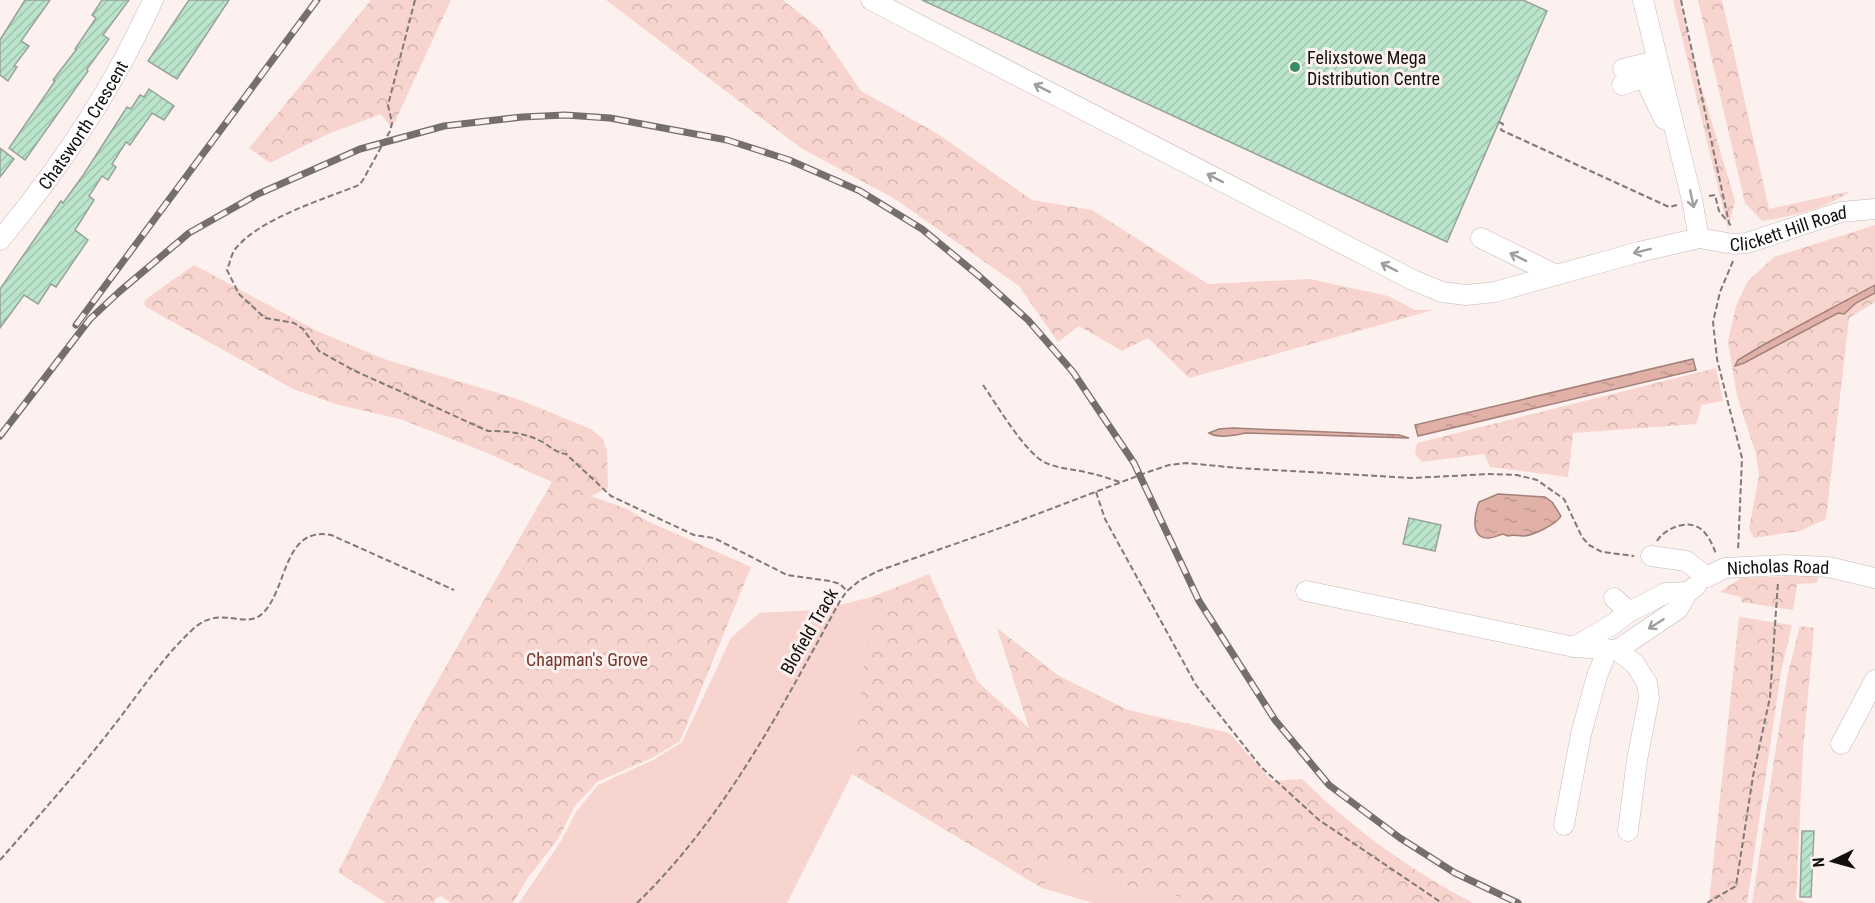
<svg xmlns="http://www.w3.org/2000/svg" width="1875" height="903" font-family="'Roboto Condensed',sans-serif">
  <defs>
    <pattern id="forest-crowns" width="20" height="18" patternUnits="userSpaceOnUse" patternTransform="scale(1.5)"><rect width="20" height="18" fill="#f7d4cd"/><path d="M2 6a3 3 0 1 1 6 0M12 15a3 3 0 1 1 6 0" fill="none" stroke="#d3b5af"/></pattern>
    <pattern id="water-ripples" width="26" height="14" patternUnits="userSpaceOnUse" patternTransform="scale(1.5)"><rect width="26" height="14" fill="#e1b1a8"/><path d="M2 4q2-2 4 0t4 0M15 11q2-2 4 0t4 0" fill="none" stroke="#c0978f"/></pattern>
    <pattern id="building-hatch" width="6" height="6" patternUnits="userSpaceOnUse" patternTransform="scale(1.5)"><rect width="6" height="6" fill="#bae5cb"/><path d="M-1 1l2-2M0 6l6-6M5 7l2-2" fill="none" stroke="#9fc3ad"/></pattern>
  </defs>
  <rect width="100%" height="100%" fill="#fcf1ef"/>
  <path fill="#f7d4cd" d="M872 597 852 774 787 903H519L561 841 576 812 598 785 655 759 682 742 731 638 759 613 819 610Z
    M1063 854 1088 878 1211 903H1093L1042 888Z"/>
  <path fill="url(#forest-crowns)" d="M371 0H451L392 128 381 114 328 134 270 163 249 148Z
    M606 0H783L818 28 861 91 938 134 1032 200 1092 210 1208 284 1310 279 1388 296 1415 310H1433L1189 378 1148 338 1122 351 1079 326 1058 342 1019 286 895 199 801 148Z
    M1673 0H1680L1700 82 1735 201 1728 229Z
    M1698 0H1722L1769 209 1851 191C1824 209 1794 216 1762 221L1745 203Z
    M1875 225V285L1738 360 1736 365 1745 363 1839 313 1844 314 1856 303 1875 293V302L1849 318 1826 519 1800 531 1754 538 1749 529 1759 476 1756 454 1737 396 1728 341 1736 306 1747 282 1774 257Z
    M194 265 319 332 387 360 515 398 591 429 602 438 607 450 608 488 591 496 627 509 647 521 751 567 680 741 652 758 597 782 575 806 558 839 527 879 513 903H451L441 896 436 898 434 903H386L338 872 411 727 552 482 485 452 400 419 339 405 293 389 146 307 144 303 146 299Z
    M1716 368 1723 401 1701 405 1698 419 1696 424 1573 433 1568 477 1490 467 1484 454 1422 462 1415 454 1417 443Z
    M929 574 978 682 1029 728 997 628 1059 676 1128 710 1229 733 1272 781 1302 779C1352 828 1411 871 1473 903H1211L1088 878 1063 854 1042 888 852 774 872 597Z
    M1818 575 1817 583 1797 584 1793 610 1741 602V597L1720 592 1741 578Z
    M1739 617 1792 625 1781 672 1747 903H1709Z
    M1800 626 1814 628 1803 750 1796 899 1807 903H1752L1787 677Z"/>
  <path fill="url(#water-ripples)" stroke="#a3807a" stroke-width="1.5" d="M1875 285V293L1856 303 1844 314 1838 313 1744 363 1735 366 1738 360 1763 345Z
    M1693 359 1696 370 1418 436 1415 425Z
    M1233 428 1399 435 1409 438 1246 433C1234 435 1219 439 1209 433L1219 429Z
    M1498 494 1545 497 1552 502 1561 516C1557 524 1532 536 1523 536 1517 536 1514 534 1508 536L1503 534C1499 535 1493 538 1489 538 1469 539 1475 513 1479 502Z"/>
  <path fill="url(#building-hatch)" stroke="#99a19c" stroke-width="1.5" d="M25 0H50L21 41 29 46 14 66 17 67 8 81 0 75V40Z
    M102 0H129L103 35 109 39 87 69 88 71 25 160 9 148 55 81 53 80 76 50 75 49 96 18 92 15Z
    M189 0H229L177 79 148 61Z
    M922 0H1523L1547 11 1447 242Z
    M149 89 174 106 164 120 152 113 130 145 126 142 112 164 116 167 108 180 102 176 89 196 94 200 75 230 88 240 56 287 51 284 38 304 24 295 0 328V289L61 201 63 203 84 174 127 107 131 109 140 95 144 97Z
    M0 148 14 159 0 177Z
    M1409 518 1441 525 1435 551 1403 544Z
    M1802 831H1814L1811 897H1800Z"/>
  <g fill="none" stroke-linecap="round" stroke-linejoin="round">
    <defs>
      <g id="minor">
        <path id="s1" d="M871 0 1413 280 1442 292 1466 295 1495 292 1639 252 1699 238 1733 244 1747 243 1841 212 1875 209"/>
        <path d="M1643 0 1692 200 1699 238"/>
        <path d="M1623 69 1656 61"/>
        <path d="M1622 85 1644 77 1664 119"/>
        <path d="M1481 238 1556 275"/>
        <path id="s2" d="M0 240C61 167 114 87 153 0"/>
        <path id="s3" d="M1651 556 1686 561 1707 577 1725 568 1784 565 1828 567 1875 578"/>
        <path d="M1306 591 1574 647 1617 650 1635 664 1647 683 1649 698 1637 760 1628 831"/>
        <path d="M1614 598 1629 612"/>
        <path d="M1574 647 1612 625 1629 612 1666 593 1688 592"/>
        <path d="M1617 650 1678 609 1688 592 1696 586"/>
        <path d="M1841 744 1875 680"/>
        <path d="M1564 825 1581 734 1597 676 1604 659 1605 649"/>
      </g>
    </defs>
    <use href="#minor" stroke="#c3b9b7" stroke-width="21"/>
    <path stroke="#807978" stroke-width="2" stroke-dasharray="6 3" stroke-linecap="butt" d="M415 0 388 105 392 123 390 131 363 180 359 185C322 200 261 218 236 248 231 254 230 263 227 270L239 294 265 318 294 323 303 329 319 351 353 370 488 431C508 431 527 433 544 443 552 448 557 453 566 454L611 496 694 535 714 538 787 575 830 581 840 584 847 591
      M1681 0 1729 223 1731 226
      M1499 122 1503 124 1501 130 1669 207 1677 205
      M1709 196 1715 195 1719 211 1727 221
      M1733 261 1720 292 1713 322 1717 359 1742 458 1738 551
      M983 385C997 405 1024 451 1044 462 1058 469 1074 469 1089 473 1100 475 1110 479 1120 482
      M1096 492 1105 519 1196 685 1261 767 1319 820 1442 903
      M1657 541C1665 528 1689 518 1702 530 1709 536 1713 546 1716 554
      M0 860C38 817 76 774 112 728 138 695 161 659 192 630 220 603 245 631 263 613 288 588 283 526 331 535L454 590
      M637 903C725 818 782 707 840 601L847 591 859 581 878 571 1003 527 1148 472 1169 465 1187 463 1238 468 1413 478 1489 474 1517 475 1537 480 1564 499 1582 537 1589 545 1602 552 1634 556
      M1707 903 1736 886 1753 776 1770 697 1778 582"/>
    <use href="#minor" stroke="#fff" stroke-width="20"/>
    <defs>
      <path id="rail" d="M76 325 317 0
        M0 436 90 319 119 292 189 233 258 194 360 149 444 126 522 117 565 115 610 118 727 140 789 160 860 191 922 229 979 276 1028 320 1073 372 1134 463 1199 601 1275 720 1329 785 1400 838 1455 873 1518 903"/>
    </defs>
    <use href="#rail" stroke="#746e6c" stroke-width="7"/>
    <use href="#rail" stroke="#fcf1ef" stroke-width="4.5" stroke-dasharray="14" stroke-linecap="butt"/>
  </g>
  <defs><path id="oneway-shaft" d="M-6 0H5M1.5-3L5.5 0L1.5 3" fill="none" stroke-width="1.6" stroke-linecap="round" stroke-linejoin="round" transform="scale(1.5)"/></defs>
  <g stroke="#a09f9f">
    <use href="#oneway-shaft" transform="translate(1042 88) rotate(-153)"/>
    <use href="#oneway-shaft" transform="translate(1215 178) rotate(-153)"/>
    <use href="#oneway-shaft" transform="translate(1692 199) rotate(78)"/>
    <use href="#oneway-shaft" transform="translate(1642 251) rotate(166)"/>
    <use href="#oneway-shaft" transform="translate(1518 257) rotate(-154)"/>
    <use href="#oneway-shaft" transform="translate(1389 267) rotate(-153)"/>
    <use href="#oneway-shaft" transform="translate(1656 624) rotate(148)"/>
  </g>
  <circle fill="#378f63" stroke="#fcf1ef" stroke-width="2" cx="1295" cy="67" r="6"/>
  <g text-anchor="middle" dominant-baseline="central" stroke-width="6" stroke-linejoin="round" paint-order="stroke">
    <g font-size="18" fill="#120f0e" stroke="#fcf1ef" text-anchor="start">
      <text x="1307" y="57">Felixstowe Mega<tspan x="1307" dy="21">Distribution Centre</tspan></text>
    </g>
    <g font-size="18" fill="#120f0e" stroke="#fcf1ef">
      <text stroke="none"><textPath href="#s2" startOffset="142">Chatsworth Crescent</textPath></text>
      <text stroke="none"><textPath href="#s1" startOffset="998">Clickett Hill Road</textPath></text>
      <text stroke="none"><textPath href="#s3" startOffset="135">Nicholas Road</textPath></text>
      <text transform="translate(809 631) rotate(-60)">Blofield Track</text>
    </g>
    <g font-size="18" fill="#74372d" stroke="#fcf1ef">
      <text x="587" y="659">Chapman's Grove</text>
    </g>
  </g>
  <g transform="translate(1833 861) rotate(265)" stroke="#fcf1ef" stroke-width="4.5" paint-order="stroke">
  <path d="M0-4.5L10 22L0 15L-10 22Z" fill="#120f0e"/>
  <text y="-9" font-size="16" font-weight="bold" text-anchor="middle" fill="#120f0e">N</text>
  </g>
</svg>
